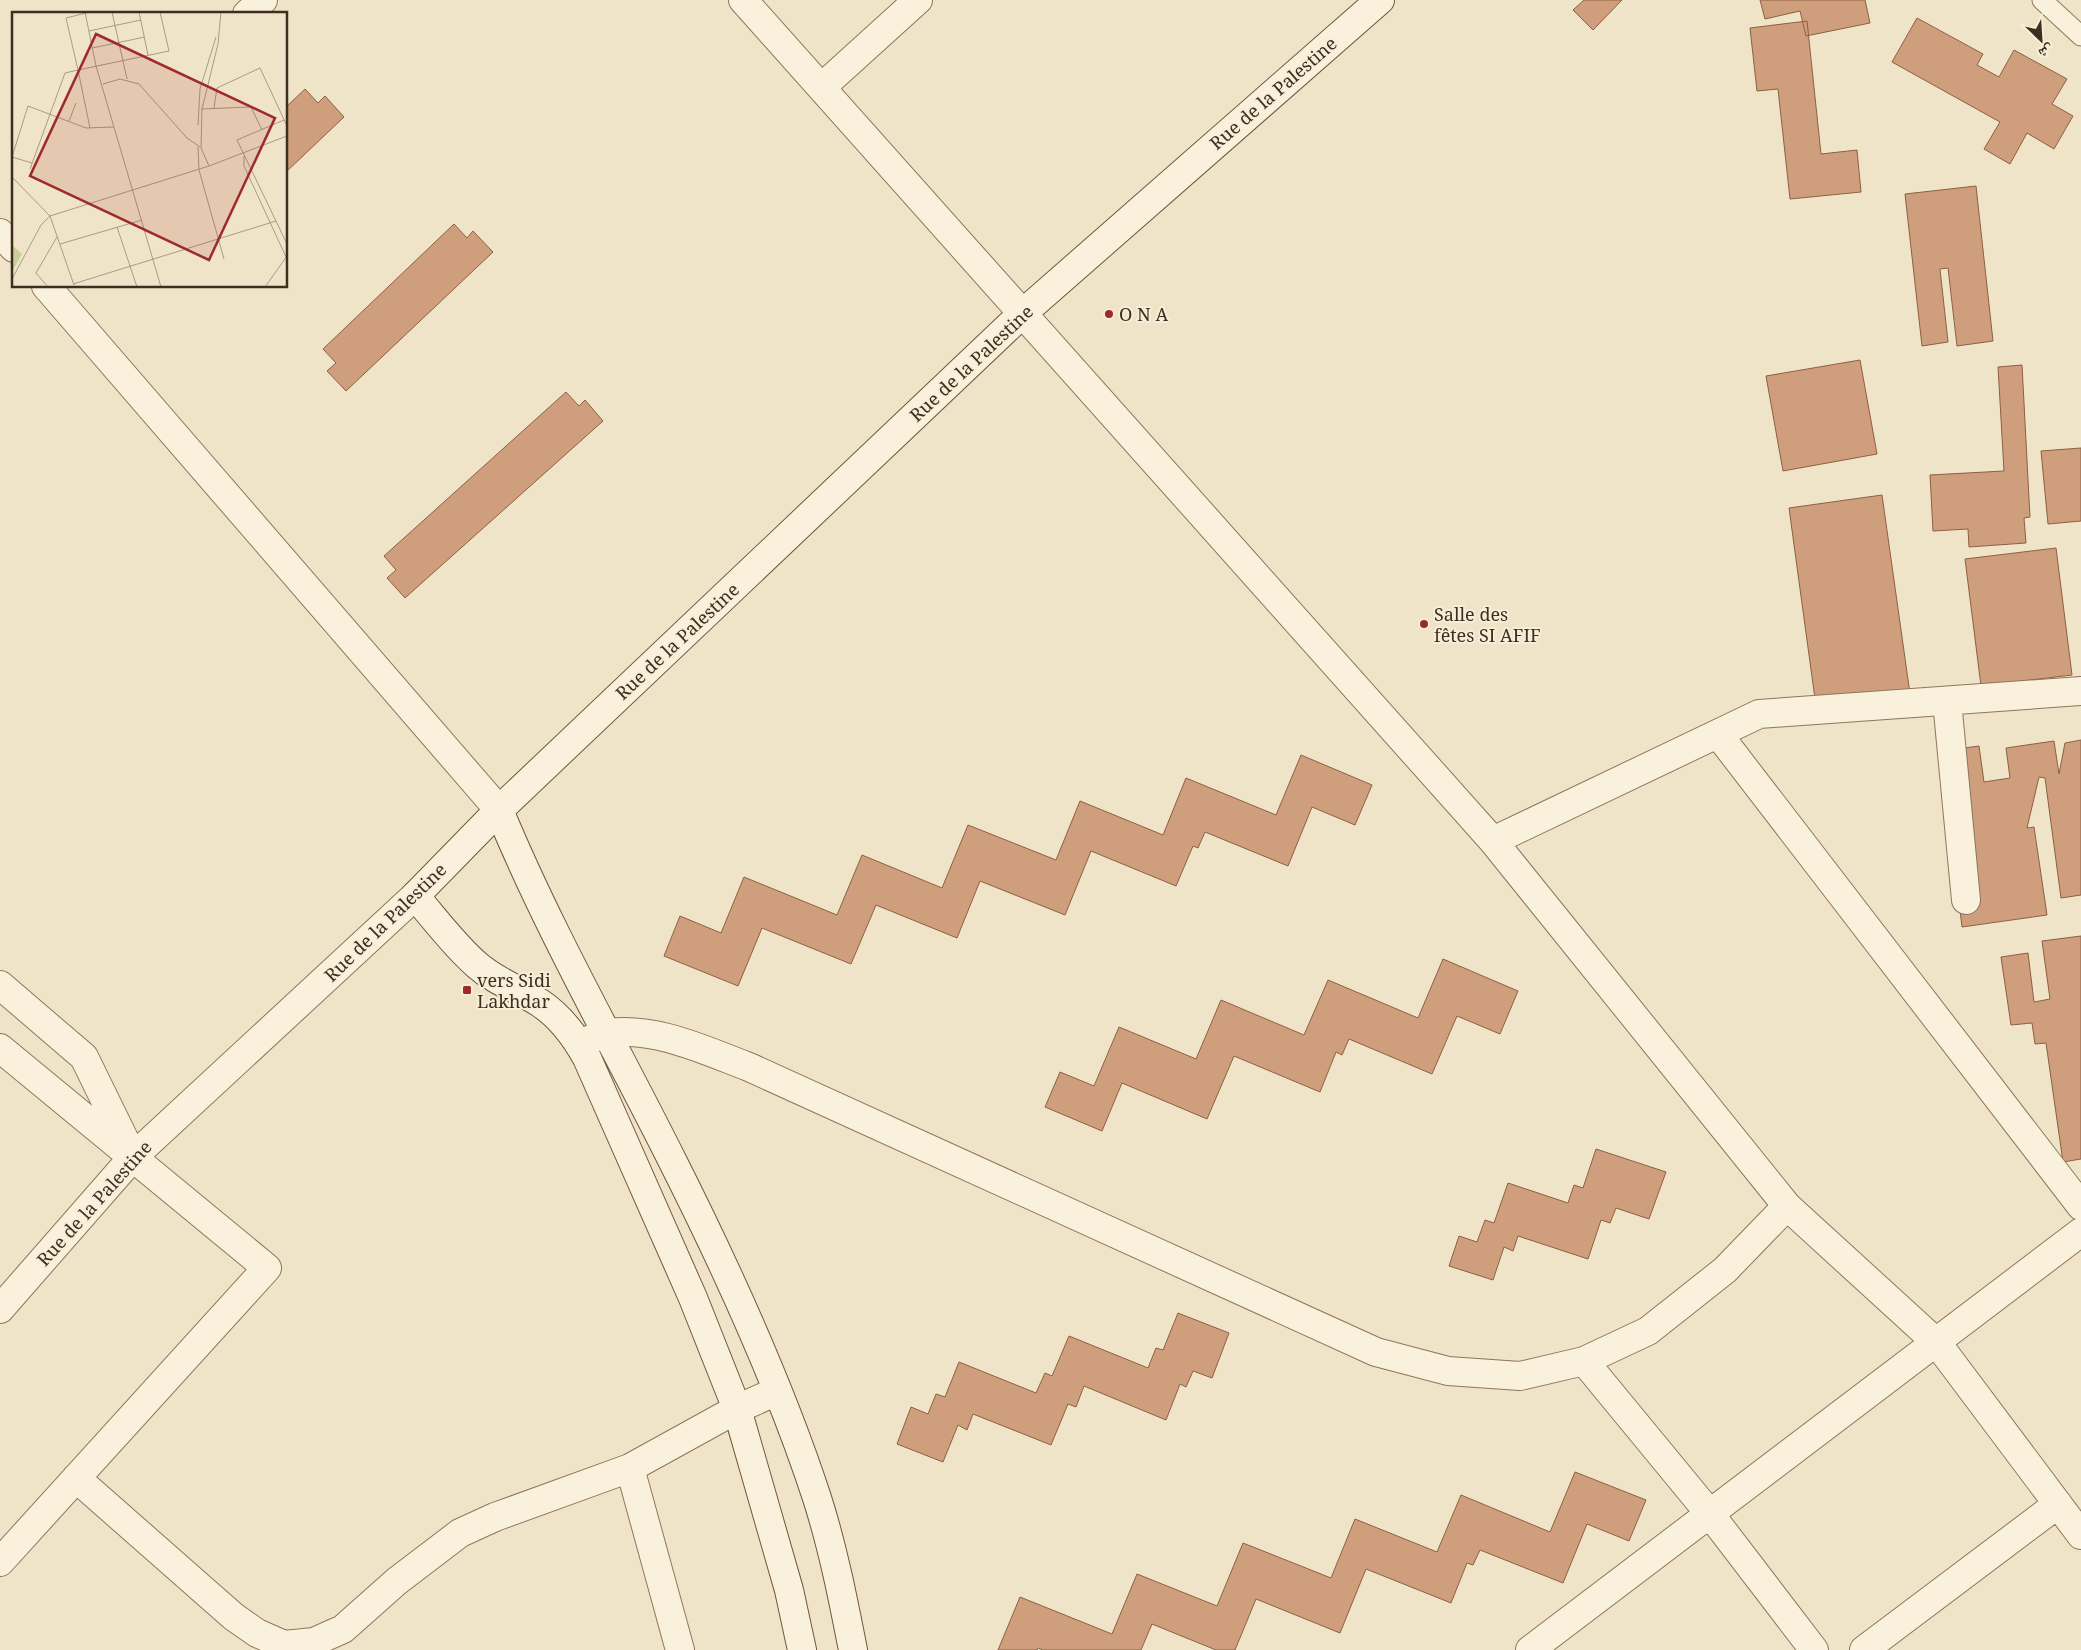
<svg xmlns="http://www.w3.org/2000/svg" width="2081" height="1650" font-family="'Noto Serif','Noto Naskh Arabic',serif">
  <rect width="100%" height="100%" fill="#f0e4c8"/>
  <path fill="#cf9f7d" stroke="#8d5f41" d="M1584 0H1622L1593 30 1573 10Z
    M1760 0H1865L1870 23 1806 36 1800 11 1765 19Z
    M1917 18 1983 54 1977 65 1999 77 2014 50 2067 79 2052 104 2073 116 2054 149 2027 133 2010 164 1984 149 2000 122 1892 62Z
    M1807 21 1821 154 1857 150 1861 192 1790 199 1778 89 1757 91 1750 28Z
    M305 89 318 103 325 96 344 117 286 172V107Z
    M1976 186 1993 341 1957 346 1948 268 1940 269 1948 342 1922 346 1905 194Z
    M454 224 467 238 473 231 493 252 346 391 327 371 336 363 323 349Z
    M1860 360 1877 454 1783 471 1766 376Z
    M2022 365 2030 517 2024 518 2026 543 1969 547 1968 529 1933 531 1930 475 2004 471 1998 367Z
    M566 392 579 406 585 400 603 421 405 598 387 578 396 570 384 556Z
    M2081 448V521L2048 524 2041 451Z
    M1882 495 1912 708 1818 721 1789 508Z
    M2056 548 2072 675 1981 686 1965 559Z
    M2081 740V895L2061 898 2045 778 2039 777 2027 828 2034 827 2047 915 1962 927 1941 751 1979 746 1984 782 2010 778 2006 748 2054 741 2059 774 2065 743Z
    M1301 755 1372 785 1355 825 1312 807 1288 866 1205 832 1198 848 1193 846 1176 886 1091 851 1065 915 980 881 957 938 876 905 851 964 762 928 738 986 664 956 680 916 721 933 744 877 837 915 862 855 942 888 968 825 1056 860 1080 801 1163 835 1186 778 1276 815Z
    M2081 936V1159L2063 1162 2046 1043 2035 1044 2032 1023 2011 1025 2001 957 2028 953 2034 1002 2050 999 2042 941Z
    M1443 959 1518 991 1500 1034 1457 1016 1432 1074 1349 1039 1342 1055 1336 1052 1320 1092 1234 1056 1207 1119 1122 1083 1102 1131 1045 1107 1060 1072 1094 1086 1119 1027 1196 1059 1221 1000 1304 1035 1328 980 1418 1018Z
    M1596 1149 1666 1172 1649 1219 1616 1208 1610 1223 1601 1220 1588 1259 1518 1236 1513 1251 1504 1247 1493 1280 1449 1266 1459 1236 1477 1242 1485 1220 1494 1223 1508 1183 1568 1203 1574 1185 1583 1188Z
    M1178 1313 1229 1333 1212 1378 1193 1371 1186 1387 1180 1384 1166 1420 1084 1386 1076 1407 1068 1404 1051 1445 973 1414 967 1430 958 1425 943 1462 897 1444 911 1407 928 1414 936 1394 945 1397 959 1362 1036 1393 1045 1373 1052 1376 1069 1336 1148 1368 1156 1348 1163 1350Z
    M1575 1472 1646 1500 1629 1541 1587 1524 1563 1583 1480 1550 1473 1565 1467 1563 1451 1603 1366 1569 1340 1633 1256 1599 1235 1650H1216L1152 1624 1141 1650H1043L1038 1648 1037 1650H998L1020 1597 1112 1634 1137 1574 1217 1606 1243 1543 1331 1578 1355 1519 1437 1552 1461 1495 1550 1532Z"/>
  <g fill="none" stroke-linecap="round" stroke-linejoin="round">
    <defs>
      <path id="service" d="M2042 0 2081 36"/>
      <path id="minor" d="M743 0 1493 841 1787 1206 1937 1343 2081 1535
        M247 14 263 0
        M822 87 918 0
        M0 233 14 248
        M46 286 499 810
        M1947 701 1966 900
        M1718 734 2081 1206
        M1493 841 1759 714 2081 691
        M0 985 84 1057 129 1149
        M579 1044C588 1041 598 1035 608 1033 657 1027 704 1050 749 1067L1376 1352 1448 1371 1520 1376 1584 1361 1648 1331 1725 1270 1787 1206
        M0 1048 267 1268 0 1562
        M0 1309 133 1157 415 896
        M1584 1361 1710 1514 1814 1650
        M630 1468 680 1650
        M76 1478 234 1617 257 1633 284 1645 314 1642 343 1629 397 1581 460 1533 495 1517 630 1468 737 1409 777 1391
        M1530 1650 2081 1232
        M1864 1650 2058 1504"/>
      <path id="secondary" d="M499 810C549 931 614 1044 672 1160 727 1269 779 1382 817 1498 833 1548 843 1599 853 1650
        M802 1650 789 1590 737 1409 693 1298 587 1058C575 1036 561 1017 540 1003 519 989 496 982 477 965 454 945 435 919 415 896L499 810 1023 313 1380 0"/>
    </defs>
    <use href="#service" stroke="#8d765c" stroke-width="21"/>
    <use href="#minor" stroke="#8d765c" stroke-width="30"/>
    <use href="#secondary" stroke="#6f573f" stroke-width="30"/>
    <use href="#service" stroke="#faf1dc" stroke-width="19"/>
    <use href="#minor" stroke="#faf1dc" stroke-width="28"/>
    <use href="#secondary" stroke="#faf1dc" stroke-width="28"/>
  </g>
  <g fill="#9e2a2b" stroke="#f7eed8" stroke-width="2">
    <circle cx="1109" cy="314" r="5"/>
    <circle cx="1424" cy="624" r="5"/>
    <rect x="462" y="985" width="10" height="10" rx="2.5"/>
  </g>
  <g text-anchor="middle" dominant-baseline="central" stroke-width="4" stroke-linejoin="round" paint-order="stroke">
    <g font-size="18" fill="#3d2e20" stroke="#f7eed8">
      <text transform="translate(1273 93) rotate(-41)">Rue de la Palestine</text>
      <text transform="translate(971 363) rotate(-43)">Rue de la Palestine</text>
      <text transform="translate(677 641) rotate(-43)">Rue de la Palestine</text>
      <text transform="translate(385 922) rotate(-44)">Rue de la Palestine</text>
      <text transform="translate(94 1203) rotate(-48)">Rue de la Palestine</text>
    </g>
    <g font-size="18" fill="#3d2e20" stroke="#f7eed8" text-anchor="start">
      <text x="1119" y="314">O N A</text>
      <text x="1434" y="614">Salle des<tspan x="1434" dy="21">fêtes SI AFIF</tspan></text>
      <text x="477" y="980">vers Sidi<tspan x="477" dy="21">Lakhdar</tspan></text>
    </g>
  </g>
  <g transform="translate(12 12)">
    <rect width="275" height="275" fill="#f0e4c8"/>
    <path d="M0 233 10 242 0 260Z" fill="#c9cf9b"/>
    <path fill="none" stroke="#a89b85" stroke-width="1" d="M73 0 84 54 149 275M78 0 54 6 66 58 157 39 148 0M100 0 115 67M127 0 136 43M77 19 129 8M80 36 133 25M91 72 108 67 127 72 175 126 188 135M202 96 205 76 248 56 275 114M189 97 239 95 250 118M272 108 225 128 275 232M57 109 64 91M186 113 188 77 204 25M186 135 187 158M232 144V154L275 247M0 145 16 94 74 116 102 115M0 145 20 151M197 154 275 124M18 157 53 61 66 58 78 116M187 158 212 247M0 165 38 204 62 273M105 215 125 275M48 232 130 208M0 267 29 213 38 204 197 154 189 136 190 97 206 32 209 0M61 272 264 209M36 275 24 261 45 225M253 275 275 244"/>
    <path fill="#9e2a2b" fill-opacity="0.15" stroke="#9e2a2b" stroke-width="2.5" d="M84 22 263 106 197 248 18 164Z"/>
    <rect width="275" height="275" fill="none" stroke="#3d2e20" stroke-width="2.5"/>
  </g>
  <g transform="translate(2041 40) rotate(155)" stroke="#f7eed8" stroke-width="4" paint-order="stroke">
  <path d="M0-4L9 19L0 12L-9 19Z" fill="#3d2e20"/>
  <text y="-8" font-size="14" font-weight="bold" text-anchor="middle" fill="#3d2e20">ش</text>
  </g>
</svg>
